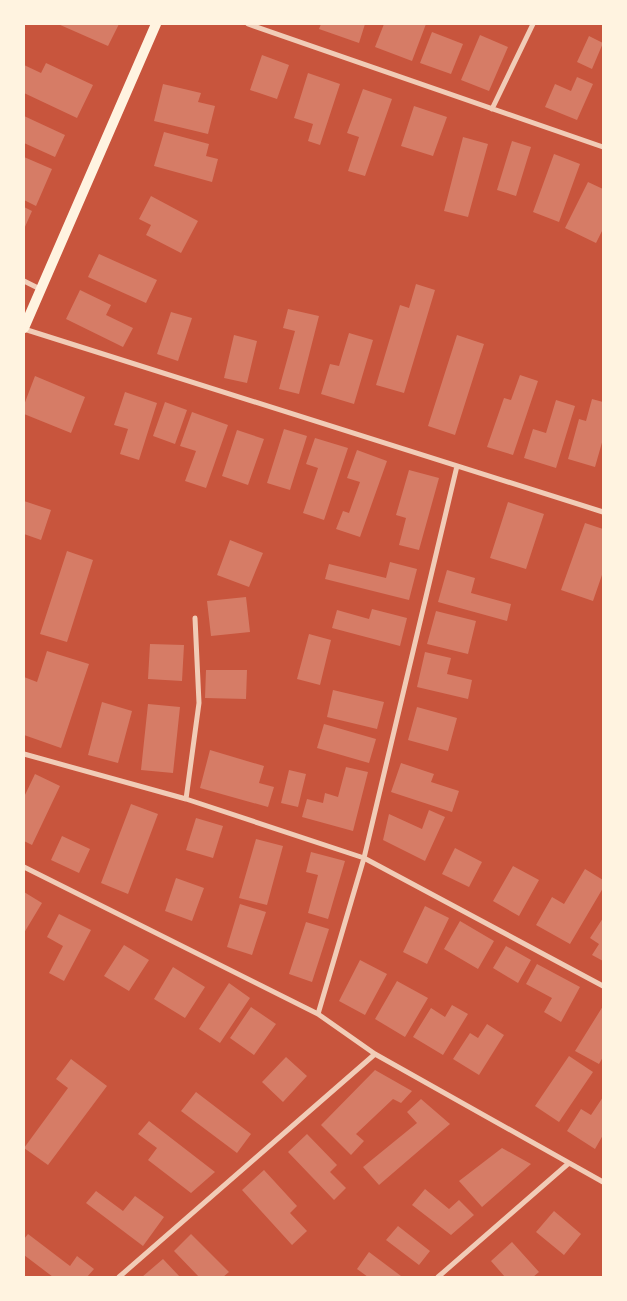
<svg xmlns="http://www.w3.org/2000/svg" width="627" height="1301" font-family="'Noto Sans',sans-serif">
  <rect width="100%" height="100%" fill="#c8553d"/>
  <path fill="#d67c66" d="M58 24H119L108 46Z
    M321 24H365L359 43 319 29Z
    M384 24H426L412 61 375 47Z
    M432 32 463 44 451 74 420 63Z
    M480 35 508 47 489 91 461 80Z
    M589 36 603 43 592 69 577 62Z
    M262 55 289 65 277 99 250 90Z
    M46 63 93 85 77 118 24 93V65L41 73Z
    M308 73 340 84 320 145 308 141 313 124 294 118Z
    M577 77 593 84 577 120 545 107 555 84 571 91Z
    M163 84 201 93 198 102 215 106 208 134 154 121Z
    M363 89 392 99 365 176 348 171 359 137 347 133Z
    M414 106 447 117 433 156 401 146Z
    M24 116 65 135 55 157 24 143Z
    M164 132 209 144 206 156 218 159 212 182 154 166Z
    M463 137 488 144 468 217 444 211Z
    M512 141 531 147 516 196 497 190Z
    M554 154 580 164 559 222 533 212Z
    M24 157 52 169 36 206 24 200Z
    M588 182 603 189V229L596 243 565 228Z
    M151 196 198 221 181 253 146 235 151 225 139 219Z
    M24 207 32 211 24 229Z
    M99 254 157 280 146 303 88 277Z
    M416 284 435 290 404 393 376 385 400 305 409 308Z
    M80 290 111 305 106 315 133 328 123 347 66 319Z
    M288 309 319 316 299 394 279 389 295 331 283 328Z
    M171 312 192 318 178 361 157 354Z
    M349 333 373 340 354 404 321 394 330 364 339 366Z
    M234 335 257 341 247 383 224 378Z
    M457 335 484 344 455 435 428 426Z
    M520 375 538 381 513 455 487 447 504 398 511 400Z
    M35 376 85 397 71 433 24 414V405Z
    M125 392 157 403 139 460 120 454 128 429 114 425Z
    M592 399 603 402V439L595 467 568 459 579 419 586 421Z
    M556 400 575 406 556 468 524 458 533 429 546 433Z
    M165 402 187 410 175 444 153 436Z
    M192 412 228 425 206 488 185 481 196 451 180 446Z
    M284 429 307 436 290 490 267 483Z
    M237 430 264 439 248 485 222 476Z
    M315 438 348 448 324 520 303 513 318 468 306 464Z
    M357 450 387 461 360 537 336 529 343 511 349 513 360 482 347 478Z
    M409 470 439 478 419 550 399 545 406 518 396 515Z
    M24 501 51 510 41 540 24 534Z
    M508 502 544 514 526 569 490 558Z
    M585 523 603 529V572L593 601 561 590Z
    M230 540 263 553 249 587 217 575Z
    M67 551 93 560 67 642 40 634Z
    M390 562 417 569 409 600 325 579 329 564 386 578Z
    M447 570 475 578 471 593 511 604 507 621 438 602Z
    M246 597 250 632 211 636 207 601Z
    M372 609 407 618 400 646 332 628 337 610 369 619Z
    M436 611 476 621 468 654 427 644Z
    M309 634 331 640 320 685 297 679Z
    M150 644 184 645 182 681 148 679Z
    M47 651 89 664 61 748 24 735V677L37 682Z
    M425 652 451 658 447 674 472 680 468 699 417 687Z
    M206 670H247L246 699 205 698Z
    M333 690 384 702 377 729 327 717Z
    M102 702 132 711 118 763 88 755Z
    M148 704 180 707 173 773 141 770Z
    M417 707 457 718 448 751 408 740Z
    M324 724 376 739 369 763 317 748Z
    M210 750 264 766 259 783 274 787 268 807 200 788Z
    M401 763 434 774 431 782 459 791 452 812 391 792Z
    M346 767 368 772 353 831 302 817 307 799 323 803 325 793 338 797Z
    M289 770 306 774 298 807 281 803Z
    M35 774 60 786 32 845 24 841V797Z
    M131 804 158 814 128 894 101 883Z
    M429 810 445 817 425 861 383 840 389 814 422 829Z
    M196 818 223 826 213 858 186 850Z
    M62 836 90 849 79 873 51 860Z
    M256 839 283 846 267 905 239 898Z
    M455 848 482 862 469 887 442 874Z
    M311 852 345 861 328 919 308 913 318 875 306 872Z
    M513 866 539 880 519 916 493 901Z
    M585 869 603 880V888L570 944 536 925 552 897 564 904Z
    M176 878 204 888 192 921 165 911Z
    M24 892 42 903 24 933Z
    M240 904 266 912 252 955 227 947Z
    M425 906 449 918 427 964 403 952Z
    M59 914 91 930 64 981 49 973 63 946 47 937Z
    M603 918V961L592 955 599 944 590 938Z
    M460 921 494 941 478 969 444 949Z
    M306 922 329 929 312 982 289 974Z
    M124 945 149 960 129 991 104 976Z
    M506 946 531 960 518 983 493 968Z
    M360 960 387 974 365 1015 339 1001Z
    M537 964 580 987 561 1022 544 1012 552 998 526 984Z
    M173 967 205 987 185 1018 154 999Z
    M397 981 428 998 405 1037 375 1019Z
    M229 983 250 998 220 1043 199 1029Z
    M452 1005 468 1014 443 1055 413 1037 431 1008 445 1017Z
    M603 1006V1057L599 1064 575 1051Z
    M251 1007 276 1024 254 1055 230 1038Z
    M487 1024 504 1035 479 1075 453 1059 470 1033 478 1038Z
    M569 1056 593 1072 559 1122 535 1106Z
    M286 1057 307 1076 283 1102 262 1082Z
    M71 1059 107 1086 48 1165 24 1148 68 1088 56 1079Z
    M375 1070 412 1091 401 1103 393 1099 356 1134 364 1141 351 1155 321 1125Z
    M196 1092 251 1134 237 1153 181 1111Z
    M603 1097V1135L595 1149 567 1131 581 1109 591 1115Z
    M421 1099 450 1124 379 1185 363 1167 417 1123 407 1112Z
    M149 1121 215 1172 191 1193 148 1160 157 1148 138 1134Z
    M307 1134 337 1165 330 1172 346 1188 334 1200 288 1152Z
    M502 1148 531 1164 482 1207 459 1181Z
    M264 1170 297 1206 290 1213 307 1231 292 1245 242 1190Z
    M425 1189 449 1209 459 1200 474 1215 451 1235 412 1205Z
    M96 1191 123 1211 135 1196 164 1217 143 1246 86 1203Z
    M554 1211 581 1234 564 1255 536 1232Z
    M398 1226 430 1251 419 1265 386 1240Z
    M28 1234 70 1266 77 1256 94 1269 87 1277H53L24 1255V1239Z
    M191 1234 229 1272 223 1277H199L174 1251Z
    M512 1242 539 1272 533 1277H505L491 1261Z
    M369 1252 401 1276 400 1277H368L357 1269Z
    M163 1259 180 1277H142Z"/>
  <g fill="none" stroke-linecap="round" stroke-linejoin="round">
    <path stroke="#f1ccb7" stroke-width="5" d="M248 24 603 147
      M492 109 533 24
      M24 281 40 289
      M24 329 603 512
      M24 754 186 799 364 858 603 986
      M186 799 199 703 195 618
      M24 867 318 1014 375 1054 603 1182
      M318 1014 364 858 457 466
      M119 1277 375 1054
      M438 1277 569 1163"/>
    <path stroke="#fff3e0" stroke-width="10" d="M24 328 156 24"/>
  </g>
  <rect width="627" height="1301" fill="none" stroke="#fff3e0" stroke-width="50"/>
</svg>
